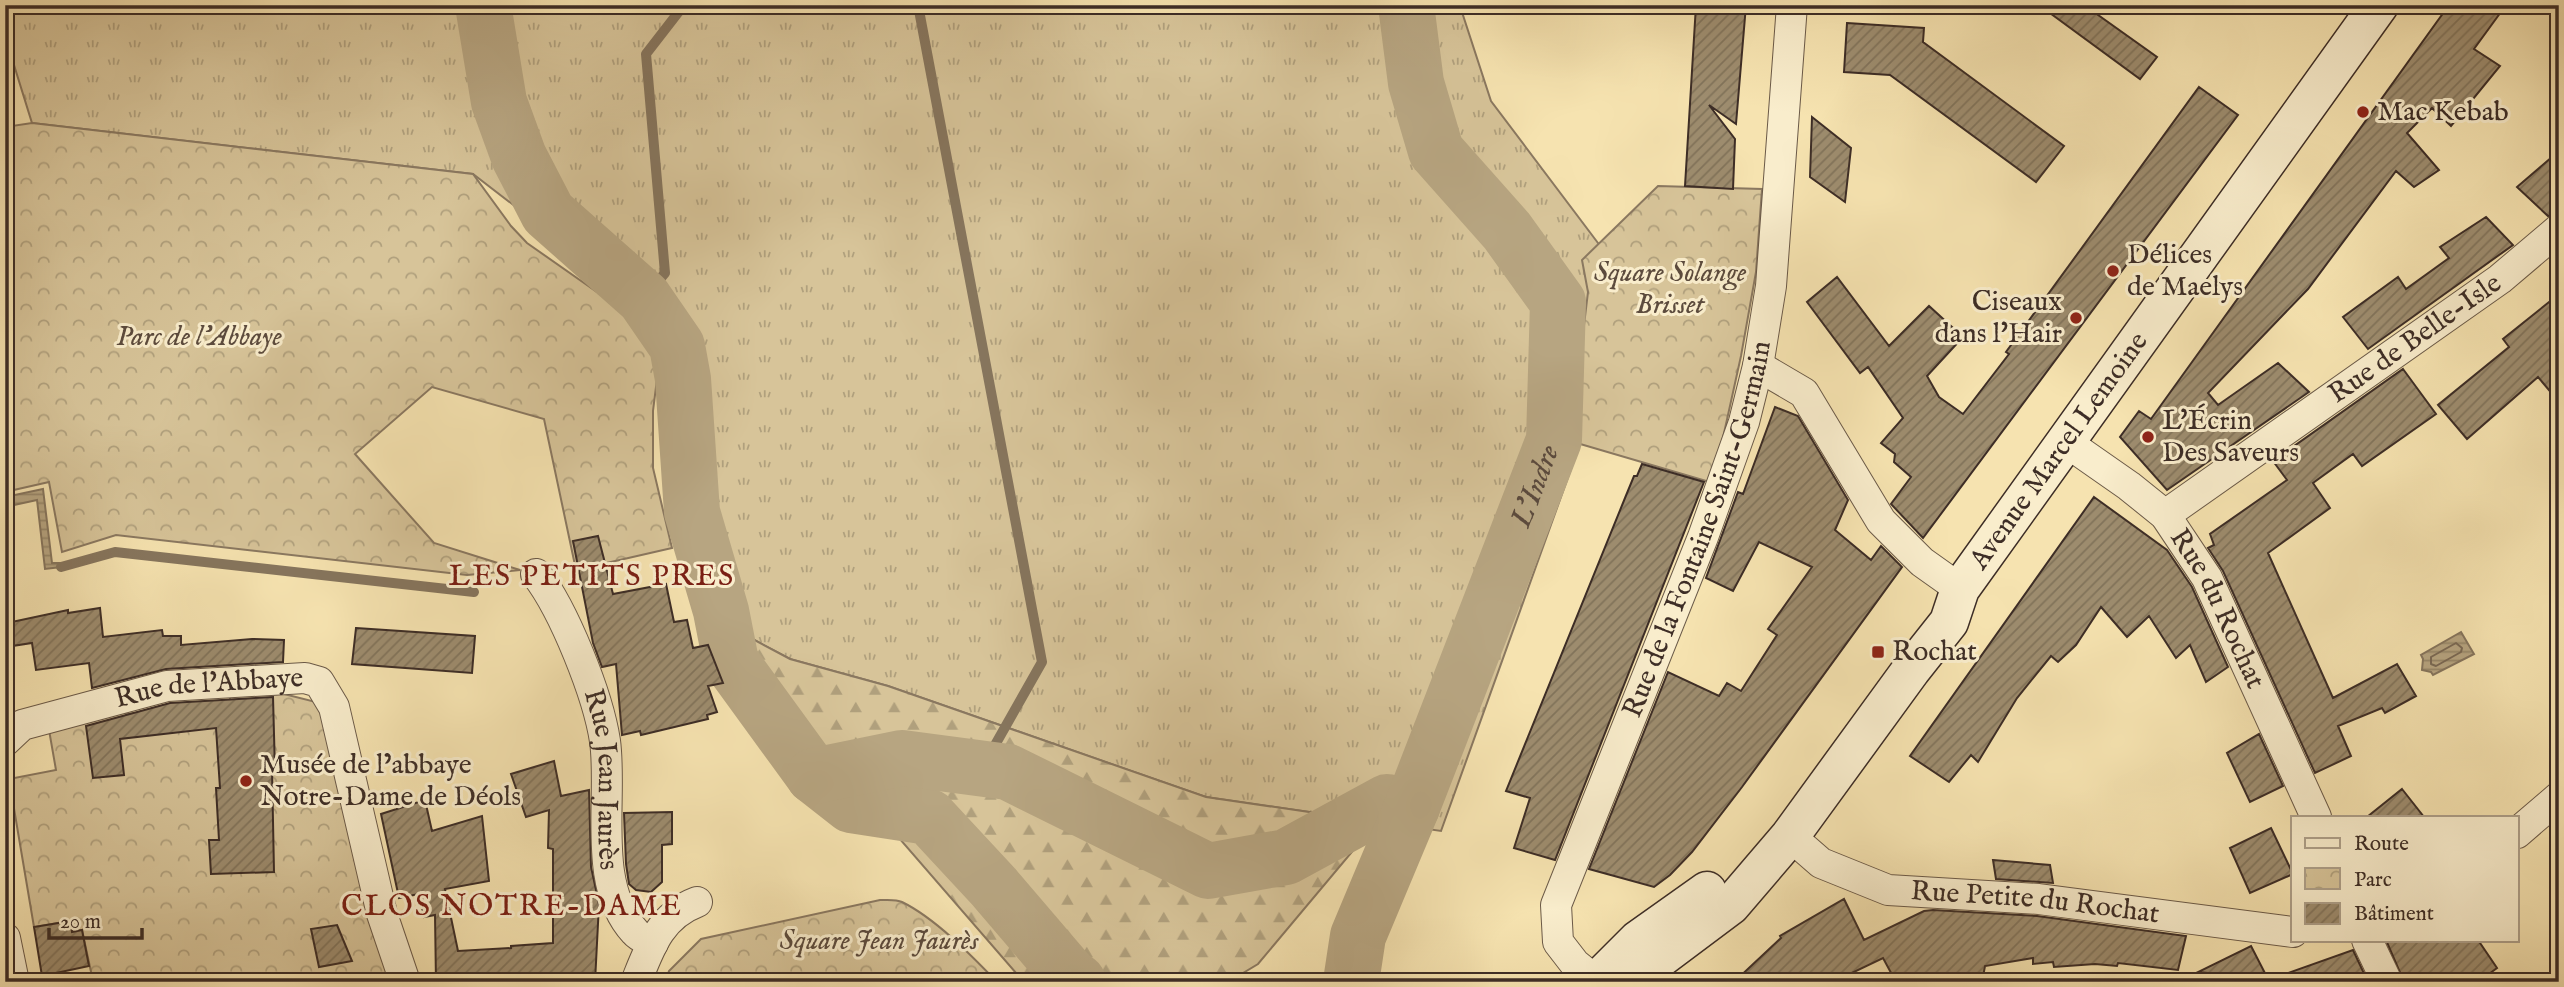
<svg xmlns="http://www.w3.org/2000/svg" width="2564" height="987" font-family="'IM FELL English',serif">
  <defs>
    <pattern id="grass-tufts" width="24" height="20" patternUnits="userSpaceOnUse" patternTransform="scale(1.75)"><rect width="24" height="20" fill="#d7c499"/><path d="M3 7l-1-3M5 7V3M7 7l1-3M15 17l-1-3M17 17v-4M19 17l1-3" fill="none" stroke="#b0a07d"/></pattern>
    <pattern id="forest-firs" width="22" height="20" patternUnits="userSpaceOnUse" patternTransform="scale(1.75)"><rect width="22" height="20" fill="#d7c499"/><path d="M5 1l3.5 6h-7zM16 11l3.5 6h-7z" fill="#b0a07d"/></pattern>
    <pattern id="park-crowns" width="20" height="18" patternUnits="userSpaceOnUse" patternTransform="scale(1.75)"><rect width="20" height="18" fill="#d7c499"/><path d="M2 6a3 3 0 1 1 6 0M12 15a3 3 0 1 1 6 0" fill="none" stroke="#b0a07d"/></pattern>
    <pattern id="water-rules" width="6" height="5" patternUnits="userSpaceOnUse" patternTransform="scale(1.75)"><rect width="6" height="5" fill="#b7a581"/><path d="M0 2.5h6" fill="none" stroke="#968769"/></pattern>
    <pattern id="building-hatch" width="6" height="6" patternUnits="userSpaceOnUse" patternTransform="scale(1.75)"><rect width="6" height="6" fill="#9d8c6e"/><path d="M-1 1l2-2M0 6l6-6M5 7l2-2" fill="none" stroke="#81735a"/></pattern>
  </defs>
  <rect width="100%" height="100%" fill="#f6e3b0"/>
  <filter id="stains"><feTurbulence type="fractalNoise" baseFrequency=".00286" numOctaves="4"/><feColorMatrix values="0 0 0 0 .2 0 0 0 0 .09 0 0 0 0 .02 0 0 0 .5 -.17"/></filter>
  <radialGradient id="worn" r=".72"><stop offset=".6" stop-color="#630" stop-opacity="0"/><stop offset="1" stop-color="#630" stop-opacity=".3"/></radialGradient>
  <path fill="url(#grass-tufts)" stroke="#8a7860" stroke-width="2" d="M5 5H1463L1461 9 1491 101 1601 247 1594 405 1441 831 1206 797 888 686 790 659 704 613 688 339 473 174 32 123 5 36Z"/>
  <path fill="url(#forest-firs)" stroke="#8a7860" stroke-width="2" d="M704 613 790 659 888 686 1206 797 1377 822 1258 964 1228 982H1030L1016 973Z"/>
  <path fill="url(#park-crowns)" stroke="#8a7860" stroke-width="2" d="M32 123 473 174 511 226 527 243 624 311 660 355 653 411V468L672 548 576 570 544 419 432 387 355 454 434 543 520 570 467 575 116 535 62 552 49 482 5 492V127Z
    M1658 186 1762 189 1756 272 1741 356 1713 483 1570 441 1588 292 1582 260Z
    M272 691 316 702 333 740 386 961 389 982H118L116 977 93 981 82 930 72 932 70 921 34 927 9 779 56 770 49 730 125 711 126 714 230 705V693Z
    M880 900C887 900 896 899 902 902 935 918 972 956 997 982H665L669 971 701 939Z"/>
  <path fill="url(#water-rules)" stroke="#86755d" stroke-width="2" d="M43 489 52 563H61V567L45 569 37 500 5 507V497Z
    M2461 632 2474 654 2433 675 2431 672 2422 670 2423 659 2421 655Z"/>
  <g fill="none" stroke-linecap="round" stroke-linejoin="round">
    <path stroke="#7a6954" stroke-width="2" d="M2456 643 2462 648 2461 652 2436 666 2431 664V657Z"/>
    <path stroke="#86755d" stroke-width="10" d="M918 5 1042 662 982 768
      M644 298 665 273 646 54 684 5
      M61 567 115 552 474 592"/>
    <g stroke="#b7a581" stroke-width="56">
      <path d="M483 5 499 102 519 157 548 213 644 298 677 346 683 379 692 512 721 611 731 662 814 776 851 805 929 817 994 887 1070 976 1078 982"/>
      <path d="M814 776 902 758 1008 772 1208 871 1286 857 1387 802 1412 807"/>
      <path id="s1" d="M1351 982 1358 936 1412 807 1554 440 1558 302 1507 231 1436 151 1416 83 1406 5"/>
    </g>
  </g>
  <path fill="url(#building-hatch)" stroke="#3d2d26" stroke-width="2" d="M1696 5H1746L1736 124 1709 105 1735 139 1733 189 1685 186Z
    M2039 5H2084L2157 57 2140 79Z
    M2449 5H2506L2474 49 2500 66 2451 126 2432 108 2407 133 2439 170 2414 187 2396 171 2308 289 2208 393 2218 405 2278 363 2309 392 2167 490 2120 437 2139 411 2151 419Z
    M1847 23 1924 28 1923 42 2064 146 2036 182 1890 75 1844 72Z
    M2199 87 2238 115 1923 538 1891 504 1911 477 1894 462 1895 454 1881 443 1903 418 1868 367 1860 373 1807 302 1837 277 1889 346 1929 306 1963 337 1927 376 1939 397 1963 414 2009 354 2006 352Z
    M1812 117 1851 148 1845 202 1810 177Z
    M2559 151V212L2548 216 2517 187Z
    M2486 217 2513 245 2368 349 2343 317 2398 277 2406 289 2449 258 2440 247Z
    M2559 294V402L2538 377 2467 439 2438 405 2509 347 2503 339Z
    M2403 369 2436 414 2362 466 2353 454 2313 483 2330 508 2268 553 2333 698 2397 664 2416 696 2385 713 2382 708 2338 726 2351 756 2315 773 2223 571 2208 548 2214 545 2210 534 2287 480 2273 461Z
    M1775 407 1798 416 1848 500 1835 530 1871 560 1881 546 1902 567 1742 787 1692 852 1670 875 1654 887 1589 869 1668 672 1719 696 1727 683 1741 691 1777 635 1768 629 1812 567 1759 542 1733 591 1706 578 1738 492 1743 494Z
    M1642 464 1704 482 1555 860 1514 848 1530 798 1506 791 1625 498 1634 476H1637Z
    M2094 497 2167 550 2192 587 2228 667 2206 682 2190 645 2176 658 2149 616 2127 637 2101 607 2076 645 2058 662 2051 656 2017 698 1978 762 1971 755 1949 782 1910 756Z
    M598 536 613 594 666 584 674 622 687 620 693 648 708 645 723 683 708 686 717 712 707 715 708 719 641 735 640 731 622 735 616 664 602 667 593 643 573 541Z
    M100 608 103 637 162 630 163 636H181V645L252 639 284 640 283 662 166 669 92 688 89 663 36 670 32 643 12 646 7 623 68 610V613Z
    M356 628 475 636 472 673 352 664Z
    M273 697 275 771 272 770 274 872 211 874 209 840H219L216 788H220L216 728 120 739 124 775 93 778 86 726 170 703Z
    M2259 734 2283 786 2250 802 2227 753Z
    M554 761 561 796 589 790 591 867 599 904 595 982H436L435 915 424 917 419 894 399 898 381 814 425 800 432 831 482 816 489 881 445 889 458 951 511 948V946L553 943V849L548 848 549 810 526 817 511 774Z
    M2402 789 2424 817H2367Z
    M672 812V844L662 845V882L651 892 636 890 629 884 626 864 624 813Z
    M2271 828 2293 874 2250 893 2230 848Z
    M1993 860 2050 865 2053 883 1996 879Z
    M1844 899 1864 940 1924 911 1933 910 2037 916 2186 936 2178 970 2118 963 2117 966 2095 964 2054 967 2053 962 2033 964V958L1985 966 1982 982H1896L1883 958 1833 982H1734L1781 938 1780 936Z
    M71 921 72 932 82 930 89 966 42 976 34 927Z
    M337 925 352 961 319 967 311 929Z
    M2386 940H2478L2497 968 2478 982H2404Z
    M2251 946 2268 979 2198 972Z
    M2353 950 2368 982H2274V978Z"/>
  <g fill="none" stroke-linecap="round" stroke-linejoin="round">
    <defs>
      <g id="minor">
        <path d="M1758 366 1804 393 1881 521 1922 562 1960 589"/>
        <path id="s2" d="M2066 442 2129 486 2165 515 2207 578 2316 817"/>
        <path id="s3" d="M2165 515 2500 279 2559 229"/>
        <path id="s4" d="M536 574C564 610 598 695 605 741 613 799 591 885 635 932 639 937 647 940 653 943"/>
        <path id="s5" d="M5 741 22 725 167 686 305 678 319 682 334 707 382 914 405 982"/>
        <path d="M2517 833 2559 797"/>
        <path id="s6" d="M1790 836 1821 863 1888 890 2039 899 2293 932"/>
        <path d="M5 938 14 982"/>
        <path d="M2367 940 2387 982"/>
        <path id="s7" d="M1596 981 1575 964 1558 942 1556 905 1703 537 1744 422 1758 366 1771 286 1792 5"/>
        <path d="M636 982C650 947 660 916 697 902"/>
      </g>
      <g id="secondary">
        <path d="M1597 981 1638 940 1707 891"/>
        <path id="s8" d="M1594 982 1631 980 1731 905 1790 836 1911 670 1949 622 1960 589 2379 5"/>
      </g>
    </defs>
    <use href="#minor" stroke="#6b5a48" stroke-width="32"/>
    <use href="#secondary" stroke="#3d2d26" stroke-width="41"/>
    <use href="#minor" stroke="#f9edcc" stroke-width="30"/>
    <use href="#secondary" stroke="#f9edcc" stroke-width="38"/>
  </g>
  <g fill="#8f2418" stroke="#f9edcc" stroke-width="2.5">
    <circle cx="2363" cy="112" r="7"/>
    <circle cx="2113" cy="271" r="7"/>
    <circle cx="2076" cy="318" r="7"/>
    <circle cx="2148" cy="437" r="7"/>
    <rect x="1871" y="645" width="14" height="14" rx="3.5"/>
    <circle cx="246" cy="781" r="7"/>
  </g>
  <g text-anchor="middle" dominant-baseline="central" stroke-width="6" stroke-linejoin="round" paint-order="stroke">
    <g font-size="28" fill="#3d2d26" stroke="#f9edcc" text-anchor="start">
      <text x="2377" y="112">Mac Kebab</text>
      <text x="2127" y="255">Délices<tspan x="2127" dy="32">de Maelys</tspan></text>
      <text x="2062" y="302" text-anchor="end">Ciseaux<tspan x="2062" dy="32">dans l'Hair</tspan></text>
      <text x="2162" y="421">L'Écrin<tspan x="2162" dy="32">Des Saveurs</tspan></text>
      <text x="1892" y="652">Rochat</text>
      <text x="260" y="765">Musée de l’abbaye<tspan x="260" dy="32">Notre-Dame de Déols</tspan></text>
    </g>
    <g font-size="28" font-style="italic" fill="#5c4b3d" stroke="#f9edcc">
      <text x="1670" y="273">Square Solange<tspan x="1670" dy="32">Brisset</tspan></text>
      <text x="199" y="337">Parc de l'Abbaye</text>
      <text x="879" y="941">Square Jean Jaurès</text>
    </g>
    <g font-size="28" fill="#3d2d26" stroke="#f9edcc">
      <text stroke="none"><textPath href="#s3" startOffset="306">Rue de Belle-Isle</textPath></text>
      <text stroke="none"><textPath href="#s8" startOffset="724">Avenue Marcel Lemoine</textPath></text>
      <text stroke="none"><textPath href="#s7" startOffset="494">Rue de la Fontaine Saint-Germain</textPath></text>
      <text stroke="none"><textPath href="#s2" startOffset="231">Rue du Rochat</textPath></text>
      <text stroke="none"><textPath href="#s5" startOffset="215">Rue de l'Abbaye</textPath></text>
      <text stroke="none"><textPath href="#s4" startOffset="220">Rue Jean Jaurès</textPath></text>
      <text stroke="none"><textPath href="#s6" startOffset="261">Rue Petite du Rochat</textPath></text>
    </g>
    <g font-size="30" font-style="italic" fill="#5c4b3d" stroke="#f9edcc">
      <text stroke="none"><textPath href="#s1" startOffset="530">L'Indre</textPath></text>
    </g>
    <g font-size="30" letter-spacing="2" fill="#7a1f14" stroke="#f9edcc">
      <text x="592" y="577">LES PETITS PRES</text>
      <text x="512" y="907">CLOS NOTRE-DAME</text>
    </g>
  </g>
  <rect width="2564" height="987" fill="none" stroke="#f6e3b0" stroke-width="28"/>
  <rect x="7" y="7" width="2550" height="973" fill="none" stroke="#3d2d26" stroke-width="3.5"/>
  <rect x="14" y="14" width="2536" height="959" fill="none" stroke="#3d2d26" stroke-width="2"/>
  <rect x="2291" y="816" width="228" height="126" fill="#f9edcc" stroke="#aea08a" stroke-width="2"/>
  <rect x="2305" y="838" width="35" height="10" fill="#f9edcc" stroke="#aea08a" stroke-width="2"/>
  <text x="2354" y="850" font-size="21" fill="#3d2d26">Route</text>
  <rect x="2305" y="868" width="35" height="21" fill="url(#park-crowns)" stroke="#aea08a" stroke-width="2"/>
  <text x="2354" y="886" font-size="21" fill="#3d2d26">Parc</text>
  <rect x="2305" y="903" width="35" height="21" fill="url(#building-hatch)" stroke="#aea08a" stroke-width="2"/>
  <text x="2354" y="920" font-size="21" fill="#3d2d26">Bâtiment</text>
  <path d="M49 928v10h93v-10" fill="none" stroke="#3d2d26" stroke-width="3.5"/>
  <text x="60" y="928" font-size="21" fill="#3d2d26" stroke="#f9edcc" stroke-width="5" paint-order="stroke">20 m</text>
  <rect width="100%" height="100%" filter="url(#stains)"/>
  <rect width="100%" height="100%" fill="url(#worn)"/>
</svg>
